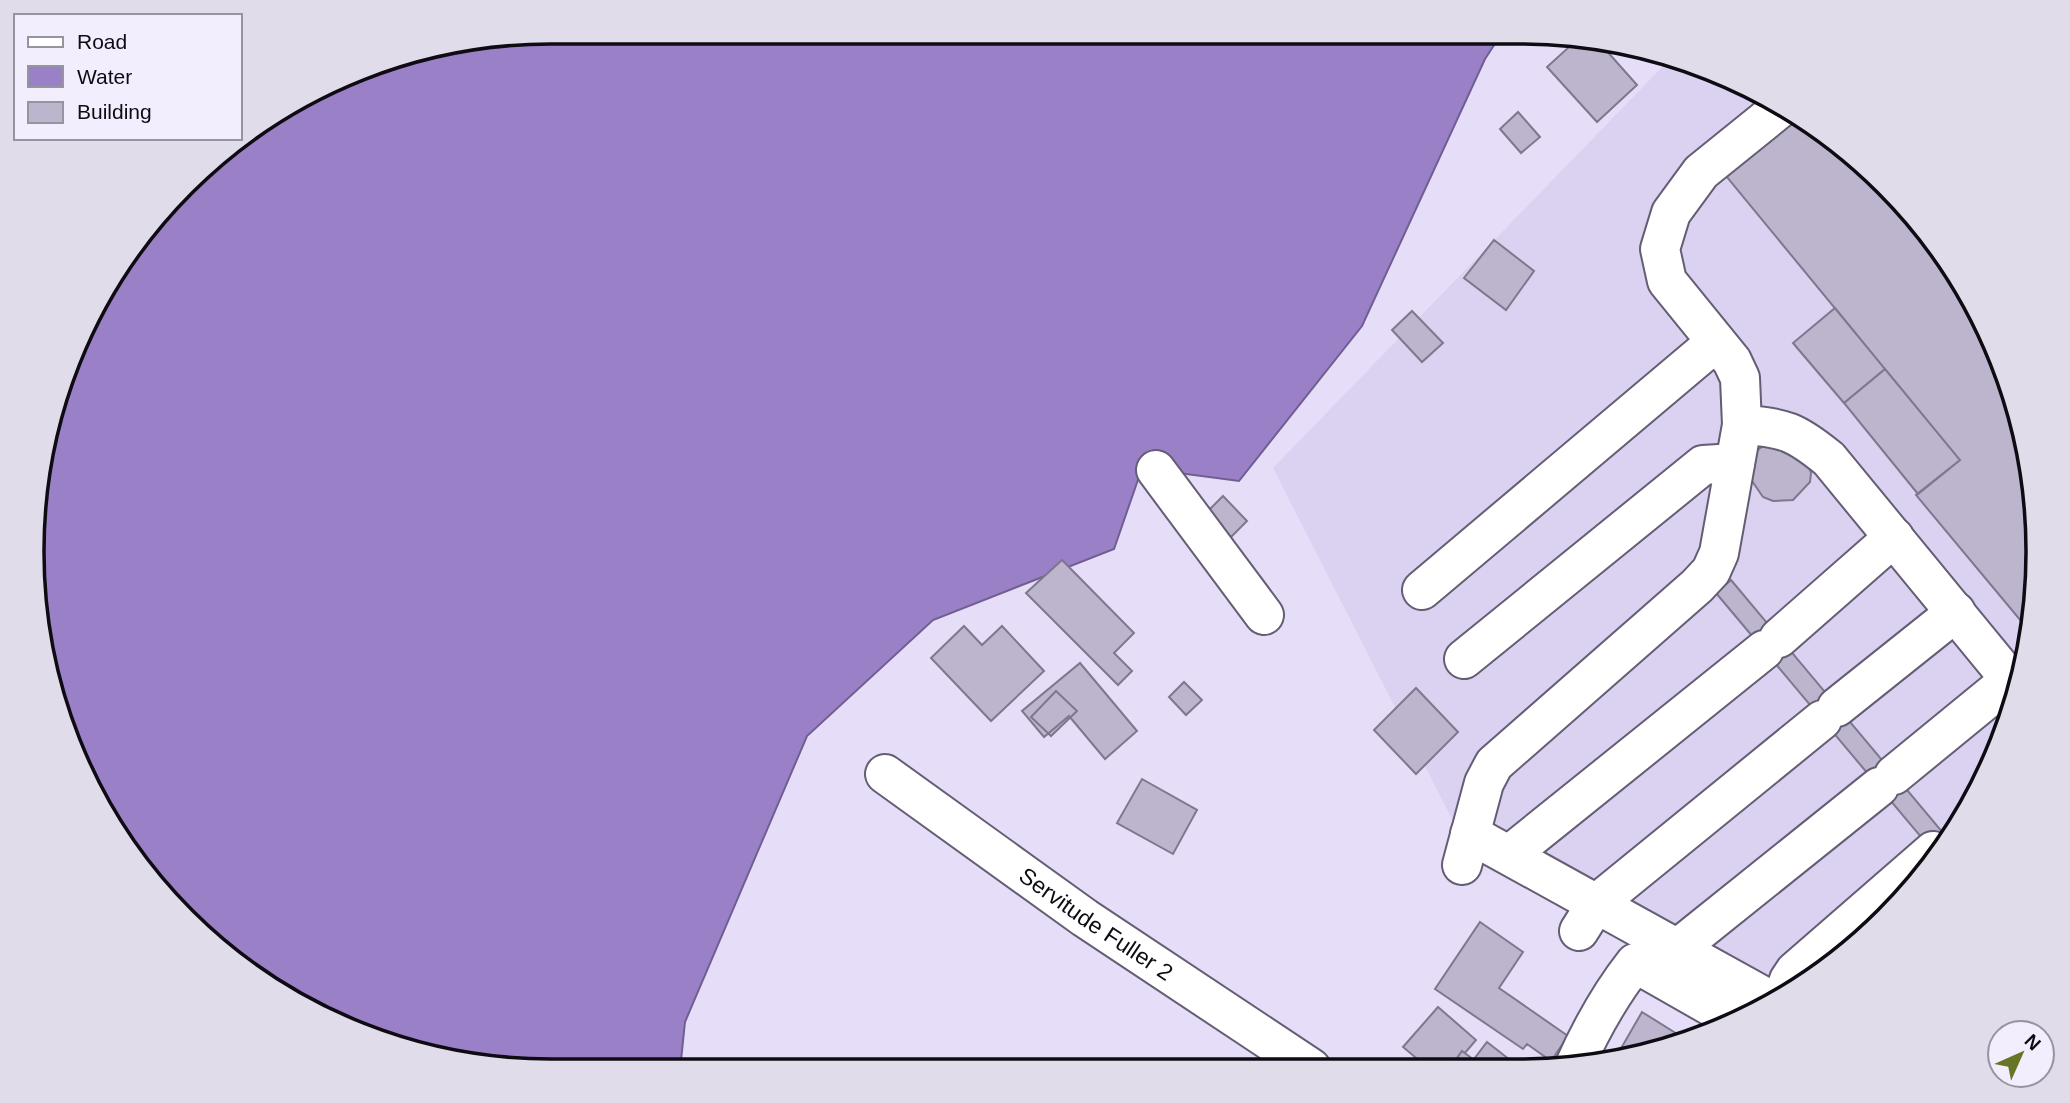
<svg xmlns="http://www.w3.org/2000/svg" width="2070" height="1103" font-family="Helvetica,sans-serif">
  <rect width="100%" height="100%" fill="#e6def8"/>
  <path fill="#dbd1f1" d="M1672 57 1778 101 1861 160 1931 235 1985 321 2021 417 2037 517 2034 619 2011 718 1969 811 1909 895 1786 995 1454 823 1273 468Z"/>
  <path fill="#9a81c7" stroke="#705e91" stroke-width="2" d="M552 32 1502 33 1485 59 1362 326 1239 481 1156 470 1140 474 1114 549 933 620 807 736 685 1022 680 1070H518L417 1054 292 1002 161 895 71 751 33 586 49 417 119 263 235 139 384 59Z"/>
  <path fill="#bcb5cd" stroke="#7e778d" stroke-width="2" d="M1580 37 1597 40 1637 85 1597 122 1547 67Z
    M1518 112 1540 137 1521 153 1500 129Z
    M1799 116 1861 160 1931 235 1985 321 2021 417 2037 517 2034 619 2031 633 1916 495 1960 460 1726 176Z
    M1494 240 1534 271 1506 310 1464 278Z
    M1835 308 1885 369 1844 403 1793 343Z
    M1412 311 1443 343 1422 362 1392 330Z
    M1885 369 1960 460 1918 494 1844 403Z
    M1774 441 1806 456 1811 473 1810 482 1793 500 1773 501 1763 497 1750 478 1755 453 1760 448Z
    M1223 496 1247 521 1221 547 1196 523Z
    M1062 560 1134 633 1114 653 1132 671 1118 685 1026 593Z
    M1731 580 1949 840 1937 856 1716 593Z
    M964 626 982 645 1002 626 1044 671 991 721 931 658Z
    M1080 663 1137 731 1105 759 1069 716 1044 737 1022 711Z
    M1184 682 1202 700 1186 715 1169 697Z
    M1416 688 1458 732 1416 774 1374 730Z
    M1056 691 1077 711 1051 736 1031 717Z
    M1142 779 1197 810 1173 854 1117 823Z
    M1480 922 1523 952 1499 988 1568 1036 1551 1061 1527 1044 1523 1049 1435 989Z
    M1438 1007 1476 1040 1465 1053 1462 1051 1450 1068H1428L1403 1047Z
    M1642 1012 1690 1042 1620 1059 1616 1057Z
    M1487 1042 1519 1067H1468Z
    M1462 1051 1474 1060 1468 1067 1450 1068Z"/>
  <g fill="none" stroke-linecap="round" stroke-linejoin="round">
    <defs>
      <g id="minor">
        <path d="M1742 425C1784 427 1796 432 1829 459L2018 689"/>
        <path d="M1156 470 1264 615"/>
        <path d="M1422 590 1716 342"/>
        <path d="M1779 638 1894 537"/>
        <path d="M1464 659 1703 465 1735 463"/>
        <path d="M1837 707 1956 612"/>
        <path id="s1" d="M885 774 1085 918 1311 1068"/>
        <path d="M1894 775 2010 680"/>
        <path d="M1470 834 1772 1001"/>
        <path d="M1509 855 1764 650"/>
        <path d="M1462 865 1484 783 1494 764 1697 586 1711 571 1719 553 1742 425 1740 378 1732 361 1667 281 1660 249 1671 213 1701 172 1784 105"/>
        <path d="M1579 931 1596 904 1822 720"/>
        <path d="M1677 949 1879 787"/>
        <path d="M1784 995 1789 980 1795 971 1933 851"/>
        <path d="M1574 1067C1591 1029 1609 996 1635 963L1735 1020"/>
      </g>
    </defs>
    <use href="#minor" stroke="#645d73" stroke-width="42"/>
    <use href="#minor" stroke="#fff" stroke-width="38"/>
  </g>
  <g text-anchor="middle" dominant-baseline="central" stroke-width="5" stroke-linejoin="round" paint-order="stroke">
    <g font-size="23" fill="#0e0b13" stroke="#f2eefd">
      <text stroke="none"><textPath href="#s1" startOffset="259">Servitude Fuller 2</textPath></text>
    </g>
  </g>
  <path d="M0 0H2070V1103H0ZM551 44H1519A507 507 0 0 1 2026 551V552A507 507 0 0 1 1519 1059H551A507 507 0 0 1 44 552V551A507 507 0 0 1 551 44Z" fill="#e0dcea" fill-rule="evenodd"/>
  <path fill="none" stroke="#0e0b13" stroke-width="3.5" d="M551 44H1519A507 507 0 0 1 2026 551V552A507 507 0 0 1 1519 1059H551A507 507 0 0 1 44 552V551A507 507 0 0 1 551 44Z"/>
  <rect x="14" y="14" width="228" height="126" fill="#f2eefd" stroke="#97939f" stroke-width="2"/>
  <rect x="28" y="37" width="35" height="10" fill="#ffffff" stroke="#97939f" stroke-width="2"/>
  <text x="77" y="49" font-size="21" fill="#0e0b13">Road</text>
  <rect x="28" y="66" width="35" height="21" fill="#9a81c7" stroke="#97939f" stroke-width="2"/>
  <text x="77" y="84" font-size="21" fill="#0e0b13">Water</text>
  <rect x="28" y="102" width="35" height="21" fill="#bcb5cd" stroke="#97939f" stroke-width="2"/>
  <text x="77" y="119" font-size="21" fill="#0e0b13">Building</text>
  <g transform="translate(2021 1054) rotate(45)"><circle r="33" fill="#f2eefd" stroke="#97939f" stroke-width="2"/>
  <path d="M0-5L12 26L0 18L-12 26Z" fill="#667624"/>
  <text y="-10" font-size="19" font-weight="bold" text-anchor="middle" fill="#0e0b13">N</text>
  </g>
</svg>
